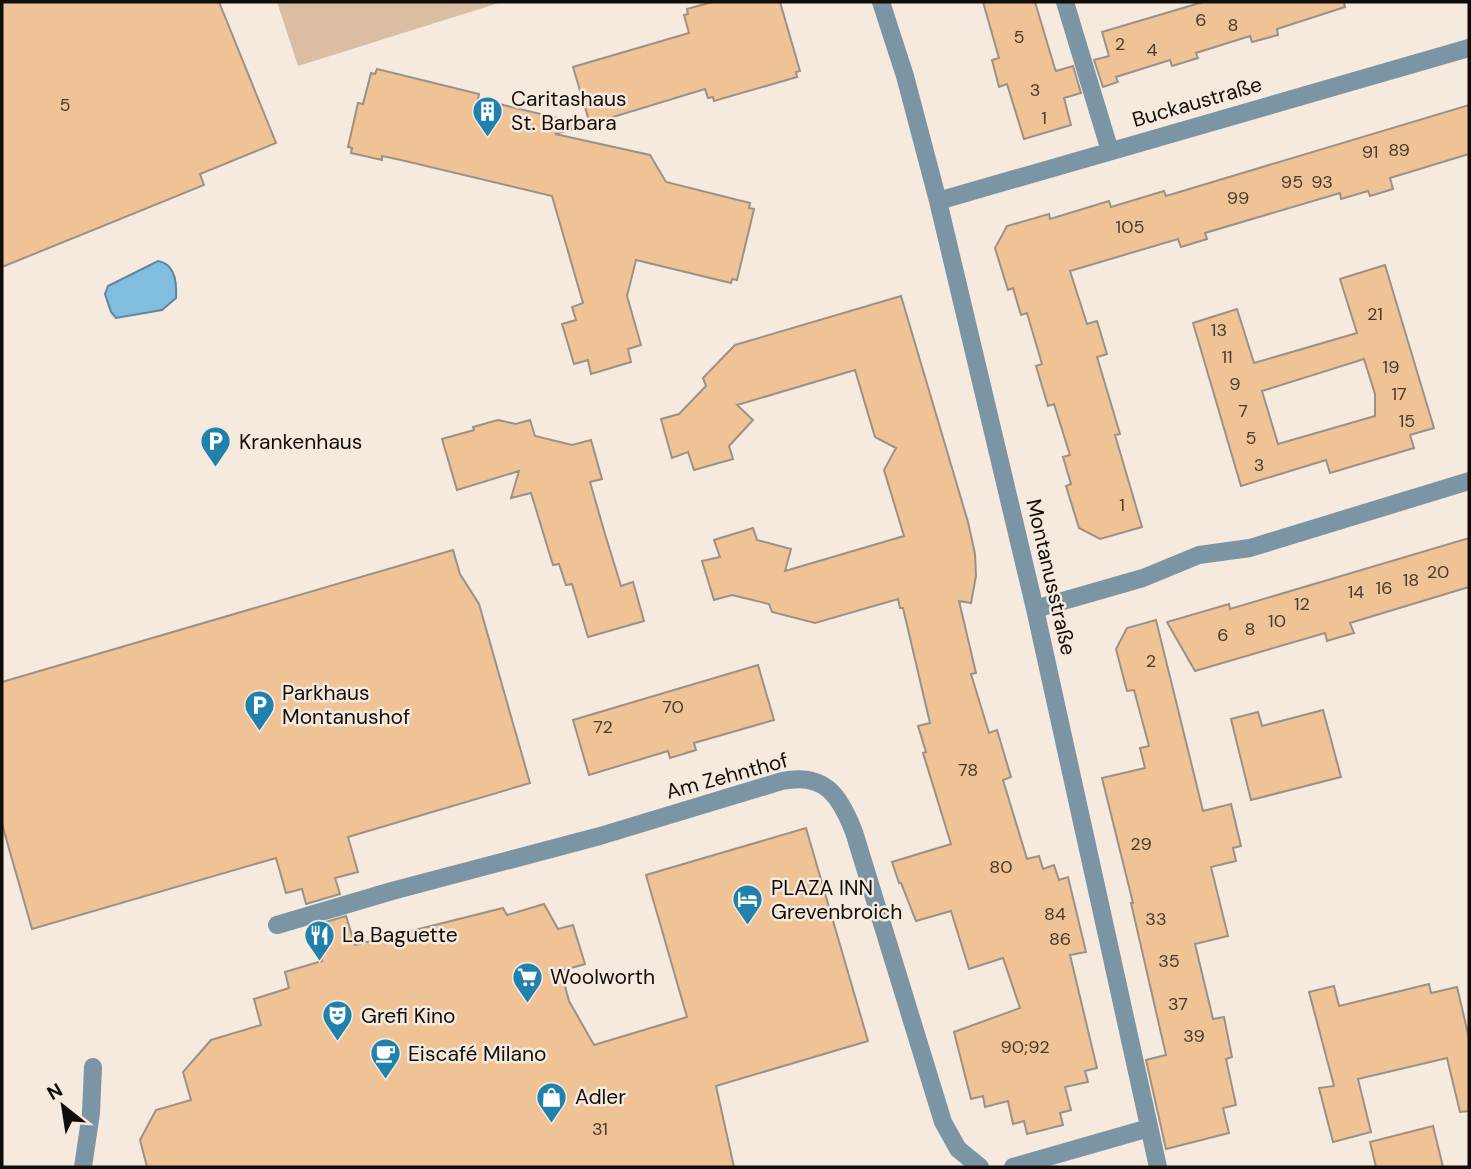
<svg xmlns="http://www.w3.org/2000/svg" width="1471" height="1169" font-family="'DM Sans',sans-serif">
  <rect width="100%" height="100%" fill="#f6eade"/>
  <path fill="#d9bea4" d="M277 2H502L298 66Z"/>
  <path fill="#80bdde" stroke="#5f889e" stroke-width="2" d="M158 261C175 264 177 283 176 298L162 310 116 318 111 312 105 294 108 286Z"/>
  <path fill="#f0c396" stroke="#9c9187" stroke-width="2" fill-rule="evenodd" d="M2 2H219L276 143 200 174 204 185 2 267Z
    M712 2H780L800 71 796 72 797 77 714 101 713 97 708 98 705 89 590 124 573 67 689 33 684 15 688 14 687 9Z
    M983 2H1035L1055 69 1056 71 1073 66 1081 93 1064 98 1071 125 1024 139 1007 84 999 87 992 60 999 58Z
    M1203 2H1344L1345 7 1277 29 1278 35 1252 42 1250 36 1196 53 1198 58 1172 66 1170 60 1116 77 1118 82 1103 87 1094 60 1109 56 1102 32Z
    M377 69 479 94 478 99 587 125 555 134 650 155 666 182 750 203 749 208 754 209 737 280 732 279 731 283 636 260 627 296 641 345 628 349 631 362 591 374 588 360 574 364 562 324 576 320 572 307 583 303 552 196 401 160 382 156V160L351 153 352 148 348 147 358 103 363 104 371 73 375 74Z
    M1469 105V154L1390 178 1393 189 1370 196 1368 191 1341 199 1340 193 1205 233 1207 239 1181 247 1178 239 1070 271 1087 324 1097 321 1107 354 1097 357 1120 434 1115 435 1142 527 1100 539 1079 528 1066 486 1071 484 1063 457 1070 455 1054 404 1048 406 1036 366 1042 364 1027 313 1021 315 1013 288 1008 290 995 248 1007 226 1049 214 1050 219 1109 201 1111 207 1164 191 1166 196Z
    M1385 265 1434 428 1410 435 1414 448 1387 456 1330 473 1326 460 1241 486 1193 323 1237 309 1254 363 1357 333 1340 279ZM1364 359 1375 394V416L1278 444 1262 391Z
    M901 296 968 522 975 554 976 576 971 603 959 601 976 673 971 674 989 733 997 730 1011 777 1003 780 1027 859 1039 856 1043 869 1054 865 1059 880 1068 877 1086 952 1070 955 1097 1068 1085 1071 1088 1082 1065 1087 1071 1110 1060 1113 1063 1125 1027 1134 1024 1121 1013 1124 1008 1101 985 1107 983 1096 971 1099 954 1032 1020 1008 1003 958 969 969 951 911 916 921 901 883H899L892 862 951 844 923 753 926 752 918 726 930 723 903 608H900L898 599 815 623 772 612 769 604 732 595 714 600 702 561 720 557 714 540 753 528 757 540 791 549 785 571 904 536 884 470 896 448 875 437 855 370 737 405 753 420 729 446 733 459 694 470 688 452 672 458 661 419 679 414 706 386 703 378 735 345Z
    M498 420 516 424 530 420 535 436 572 445 591 440 602 479 590 482 605 534 621 586 633 582 644 621 588 637 572 584 566 585 559 564 553 565 531 493 511 498 519 471 457 490 442 439 474 430 473 427Z
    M1469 538V587L1350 623 1354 633 1340 637 1327 641 1325 633 1195 671 1167 622 1229 604 1230 609Z
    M453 550 460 574 479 604 530 783 348 837 358 872 335 878 340 894 306 904 302 889 286 893 276 858 32 929 2 824V682Z
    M1156 620 1203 811 1231 804 1241 846 1233 848 1236 861 1211 867 1228 936 1195 944 1213 1019 1224 1017 1232 1057 1226 1059 1236 1105 1223 1108 1229 1133 1166 1149 1146 1060 1166 1055 1131 903H1133L1102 778 1145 768 1140 748 1149 746 1134 690 1127 691 1116 649 1127 628Z
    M758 665 774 720 694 743 696 750 670 758 668 751 589 775 573 720Z
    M1323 710 1341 777 1251 800 1231 719 1258 712 1262 726Z
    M806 828 868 1041 716 1086 734 1167H147L140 1140 156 1110 191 1100 183 1072 211 1040 261 1025 254 999 289 988 285 972 322 961 312 926 346 916 355 945 503 908 507 915 544 904 558 929 573 925 585 964 561 971 569 1001 594 1045 687 1017 646 875Z
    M1429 984 1431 993 1457 987 1469 1038V1111L1460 1112 1447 1058 1358 1079 1371 1132 1333 1142 1319 1088 1334 1086 1309 992 1334 986 1339 1006Z
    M1433 1126 1443 1167H1376L1370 1142Z"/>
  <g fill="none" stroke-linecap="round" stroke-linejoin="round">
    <path stroke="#7c95a4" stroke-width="18" d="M881 2 905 76 938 201 1035 609 1158 1167
      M1065 2 1110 151
      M938 201 1469 48
      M1035 609 1143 578 1199 555 1250 548 1469 481
      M277 925 392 891 600 836 782 781C825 772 840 796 854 832L943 1122 958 1149 980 1167
      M83 1167 91 1113 93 1067
      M1013 1167 1149 1128"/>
  </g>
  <defs>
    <symbol id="building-pin" viewBox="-11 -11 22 30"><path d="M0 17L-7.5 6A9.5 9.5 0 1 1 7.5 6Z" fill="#1f81ac" stroke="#f6eade"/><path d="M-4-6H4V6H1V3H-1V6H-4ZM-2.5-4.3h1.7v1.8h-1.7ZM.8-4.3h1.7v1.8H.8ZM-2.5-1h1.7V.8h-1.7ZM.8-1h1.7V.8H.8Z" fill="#fff"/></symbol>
    <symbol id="parking-pin" viewBox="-11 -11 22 30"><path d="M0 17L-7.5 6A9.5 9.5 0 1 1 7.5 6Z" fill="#1f81ac" stroke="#f6eade"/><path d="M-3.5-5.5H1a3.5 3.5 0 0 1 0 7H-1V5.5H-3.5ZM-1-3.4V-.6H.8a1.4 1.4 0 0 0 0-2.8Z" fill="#fff"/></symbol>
    <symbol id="hotel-pin" viewBox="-11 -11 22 30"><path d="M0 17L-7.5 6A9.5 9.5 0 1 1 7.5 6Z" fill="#1f81ac" stroke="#f6eade"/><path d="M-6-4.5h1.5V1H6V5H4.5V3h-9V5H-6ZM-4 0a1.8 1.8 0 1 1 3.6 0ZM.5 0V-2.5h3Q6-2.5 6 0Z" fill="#fff"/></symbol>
    <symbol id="restaurant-pin" viewBox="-11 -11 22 30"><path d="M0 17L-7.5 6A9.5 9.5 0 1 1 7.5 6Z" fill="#1f81ac" stroke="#f6eade"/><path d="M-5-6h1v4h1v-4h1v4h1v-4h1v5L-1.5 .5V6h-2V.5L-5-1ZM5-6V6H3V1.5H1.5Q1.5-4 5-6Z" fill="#fff"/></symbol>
    <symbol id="supermarket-pin" viewBox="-11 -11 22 30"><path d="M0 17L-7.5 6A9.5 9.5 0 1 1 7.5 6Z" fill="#1f81ac" stroke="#f6eade"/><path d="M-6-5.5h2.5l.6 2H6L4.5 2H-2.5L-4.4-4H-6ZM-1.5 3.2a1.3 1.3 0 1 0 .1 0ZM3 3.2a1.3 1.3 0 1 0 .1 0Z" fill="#fff"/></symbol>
    <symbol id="theatre-pin" viewBox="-11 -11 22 30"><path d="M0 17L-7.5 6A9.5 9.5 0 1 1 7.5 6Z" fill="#1f81ac" stroke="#f6eade"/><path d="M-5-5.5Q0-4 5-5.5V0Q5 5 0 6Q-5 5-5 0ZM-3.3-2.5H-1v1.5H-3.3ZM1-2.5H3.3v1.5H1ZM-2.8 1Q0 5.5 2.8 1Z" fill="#fff"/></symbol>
    <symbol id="cafe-pin" viewBox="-11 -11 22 30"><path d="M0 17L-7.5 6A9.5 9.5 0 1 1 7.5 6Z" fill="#1f81ac" stroke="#f6eade"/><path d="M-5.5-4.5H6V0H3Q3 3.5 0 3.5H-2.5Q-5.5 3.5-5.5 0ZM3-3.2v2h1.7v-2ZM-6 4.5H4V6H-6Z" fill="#fff"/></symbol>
    <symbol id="shop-pin" viewBox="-11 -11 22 30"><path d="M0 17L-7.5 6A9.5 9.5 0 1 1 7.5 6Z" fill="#1f81ac" stroke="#f6eade"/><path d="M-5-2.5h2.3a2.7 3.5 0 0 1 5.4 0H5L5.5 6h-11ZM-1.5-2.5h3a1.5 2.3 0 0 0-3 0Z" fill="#fff"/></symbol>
  </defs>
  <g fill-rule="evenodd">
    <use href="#building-pin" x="470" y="94" width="35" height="47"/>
    <use href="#parking-pin" x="198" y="424" width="35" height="47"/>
    <use href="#parking-pin" x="242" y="688" width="35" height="47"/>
    <use href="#hotel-pin" x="730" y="882" width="35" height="47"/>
    <use href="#restaurant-pin" x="302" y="918" width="35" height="47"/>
    <use href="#supermarket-pin" x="510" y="960" width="35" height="47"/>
    <use href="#theatre-pin" x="320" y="998" width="35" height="47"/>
    <use href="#cafe-pin" x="368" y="1036" width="35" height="47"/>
    <use href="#shop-pin" x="534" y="1080" width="35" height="47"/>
  </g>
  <g text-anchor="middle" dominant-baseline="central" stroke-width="5" stroke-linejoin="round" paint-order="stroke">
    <g font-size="18" fill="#493a2c">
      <text x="1201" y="20">6</text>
      <text x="1233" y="25">8</text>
      <text x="1019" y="37">5</text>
      <text x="1120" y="44">2</text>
      <text x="1152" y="50">4</text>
      <text x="1035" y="90">3</text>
      <text x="65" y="105">5</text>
      <text x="1044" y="118">1</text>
      <text x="1399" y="150">89</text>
      <text x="1370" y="152">91</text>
      <text x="1292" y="182">95</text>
      <text x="1322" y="182">93</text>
      <text x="1238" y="198">99</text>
      <text x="1130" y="227">105</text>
      <text x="1375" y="314">21</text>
      <text x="1219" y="330">13</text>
      <text x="1227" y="357">11</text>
      <text x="1391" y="367">19</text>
      <text x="1235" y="384">9</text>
      <text x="1399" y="394">17</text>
      <text x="1243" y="411">7</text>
      <text x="1407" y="421">15</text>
      <text x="1251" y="438">5</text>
      <text x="1259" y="465">3</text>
      <text x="1122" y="505">1</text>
      <text x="1438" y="572">20</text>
      <text x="1411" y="580">18</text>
      <text x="1384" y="588">16</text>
      <text x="1356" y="592">14</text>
      <text x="1302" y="604">12</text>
      <text x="1277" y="621">10</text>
      <text x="1250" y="629">8</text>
      <text x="1223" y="635">6</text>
      <text x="1151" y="661">2</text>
      <text x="673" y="707">70</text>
      <text x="603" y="727">72</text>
      <text x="968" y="770">78</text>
      <text x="1141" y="844">29</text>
      <text x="1001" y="867">80</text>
      <text x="1055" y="914">84</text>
      <text x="1156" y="919">33</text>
      <text x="1060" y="939">86</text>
      <text x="1169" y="961">35</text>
      <text x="1178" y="1004">37</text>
      <text x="1194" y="1036">39</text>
      <text x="1025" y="1047">90;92</text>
      <text x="600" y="1129">31</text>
    </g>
    <g font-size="21" fill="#110d09" stroke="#f6eade" text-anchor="start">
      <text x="511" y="99">Caritashaus<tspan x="511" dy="24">St. Barbara</tspan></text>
      <text x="239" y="442">Krankenhaus</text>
      <text x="282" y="693">Parkhaus<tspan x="282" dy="24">Montanushof</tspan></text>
      <text x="771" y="888">PLAZA INN<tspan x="771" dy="24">Grevenbroich</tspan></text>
      <text x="342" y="935">La Baguette</text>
      <text x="550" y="977">Woolworth</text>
      <text x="361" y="1016">Grefi Kino</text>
      <text x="408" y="1054">Eiscafé Milano</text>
      <text x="575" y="1097">Adler</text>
    </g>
    <g font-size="21" fill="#110d09" stroke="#f6eade">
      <text transform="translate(1197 102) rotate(-16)">Buckaustraße</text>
      <text transform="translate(1051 577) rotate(77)">Montanusstraße</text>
      <text transform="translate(727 776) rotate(-15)">Am Zehnthof</text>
    </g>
  </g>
  <rect width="1471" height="1169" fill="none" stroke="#110d09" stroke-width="7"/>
  <g transform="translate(63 1106) rotate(330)" stroke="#f6eade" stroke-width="5" paint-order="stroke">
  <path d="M0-5L12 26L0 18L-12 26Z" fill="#110d09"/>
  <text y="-10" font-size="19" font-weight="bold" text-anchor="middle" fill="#110d09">N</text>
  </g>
</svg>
